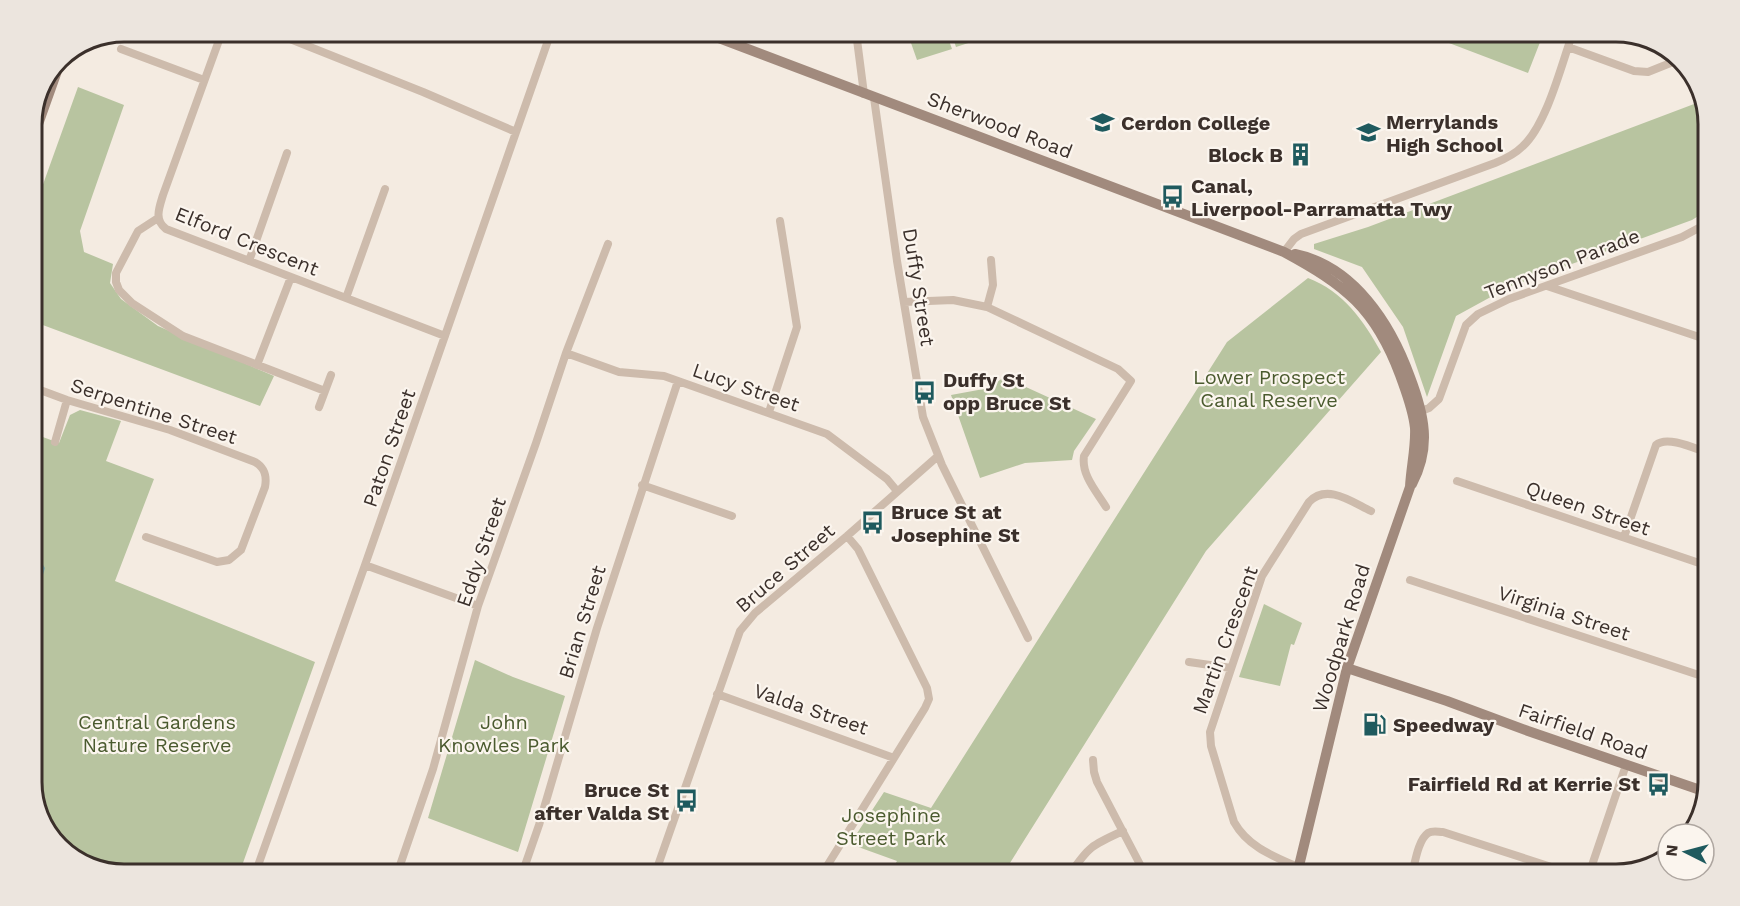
<svg xmlns="http://www.w3.org/2000/svg" width="1740" height="906" font-family="'Work Sans',sans-serif">
  <rect width="100%" height="100%" fill="#f4ebe1"/>
  <path fill="#b8c4a0" d="M946 32 952 49 917 60 911 43Z
    M951 32H992L993 35 956 47Z
    M1420 32H1544L1528 73Z
    M78 87 124 105 80 231 84 252 113 264 110 283 121 299 158 326 274 376 260 406 32 321V215Z
    M1702 101 1708 118V210L1692 220 1509 287 1456 316 1427 397 1403 327 1362 267 1314 249V244L1368 227Z
    M1308 278C1343 291 1364 321 1381 352L1206 551 1003 874H889L897 861 850 844 884 792 931 808 1227 342Z
    M1004 377 1096 419 1074 451 1072 460 1025 463 980 478 951 395 989 388Z
    M80 410 121 421 106 461 154 479 115 581 315 662 239 874H124L83 865 47 833 32 788V433L59 443 70 415Z
    M1264 604 1302 623 1294 645 1291 644 1280 686 1239 677Z
    M475 660 513 677 565 696 518 852 428 818Z"/>
  <path fill="#7fb0b2" d="M32 556 40 560 45 568 39 588 32 594 33 576Z"/>
  <g fill="none" stroke-linecap="round" stroke-linejoin="round">
    <path stroke="#cdbbac" stroke-width="8" d="M222 32 163 195C159 208 154 220 166 229L445 336
      M267 32 290 39 423 92 516 132
      M856 32 864 94
      M1568 47 1634 71 1648 72 1678 60
      M121 49 204 80
      M874 98 897 261 923 417 942 465 1028 638
      M158 218 138 231 116 273V282L119 290 132 303 183 336 325 391
      M1284 252 1294 239 1301 234 1495 163C1505 159 1515 154 1523 146 1547 124 1562 63 1573 32
      M249 261 287 153
      M1547 286 1708 340
      M346 298 385 189
      M904 302 953 300 987 307 1118 369 1131 381 1084 456C1081 475 1097 492 1106 507
      M987 307 993 285 991 260
      M566 353 619 372 664 376 827 434 887 479 897 491
      M257 365 291 277
      M32 387 67 400 170 430 255 462C265 468 267 476 265 487L241 550 229 560 217 562 146 537
      M319 407 331 375
      M769 412 797 327 780 221
      M1416 413 1429 408 1439 399 1466 325 1478 314 1509 299 1682 237 1708 223
      M55 442 67 400
      M1457 481 1708 566
      M642 485 732 516
      M1624 537 1656 445C1667 435 1696 449 1708 453
      M365 565 478 606
      M1410 580 1708 678
      M1189 662 1231 668
      M717 694 894 758
      M1093 760 1094 772 1097 782 1145 874
      M1298 867C1273 856 1248 847 1234 822L1211 746 1210 732 1262 576 1309 502C1327 483 1352 502 1371 511
      M255 874 365 565 551 32
      M397 874 433 769 478 606 536 443 566 353 608 244
      M522 874 539 825 597 628 678 381
      M655 874 740 631 755 613 847 536 938 456
      M822 874 925 708 929 699 927 688 858 549 847 536
      M1070 874C1089 846 1092 845 1123 831
      M1412 874C1415 863 1418 840 1428 833 1433 830 1438 832 1443 832L1573 874
      M1589 874 1626 765"/>
    <path stroke="#a18a7d" stroke-width="10" d="M703 32 1284 252C1345 285 1375 308 1400 375 1406 392 1413 409 1415 428 1416 447 1411 467 1410 487L1347 668 1297 874
      M32 141 62 57
      M1295 254C1354 266 1391 324 1410 377 1424 414 1432 447 1412 484
      M1347 668 1447 701 1528 731 1706 792"/>
  </g>
  <defs>
    <symbol id="school-bare" viewBox="-9 -9 18 18"><path d="M0-5L7-2L0 1L-7-2ZM-4 1L0 2.5L4 1V4Q0 6-4 4Z" fill="#1f5a5e" stroke="#fbf5ee" stroke-width="2.5" paint-order="stroke"/></symbol>
    <symbol id="building-bare" viewBox="-9 -9 18 18"><path d="M-4-6H4V6H1V3H-1V6H-4ZM-2.5-4.3h1.7v1.8h-1.7ZM.8-4.3h1.7v1.8H.8ZM-2.5-1h1.7V.8h-1.7ZM.8-1h1.7V.8H.8Z" fill="#1f5a5e" stroke="#fbf5ee" stroke-width="2.5" paint-order="stroke"/></symbol>
    <symbol id="bus-bare" viewBox="-9 -9 18 18"><path d="M-5-6H5V4H4V6H2V4H-2V6H-4V4H-5ZM-3.5-4V0h7V-4ZM-3.5 1.2v1.5H-2V1.2ZM2 1.2v1.5H3.5V1.2Z" fill="#1f5a5e" stroke="#fbf5ee" stroke-width="2.5" paint-order="stroke"/></symbol>
    <symbol id="fuel-bare" viewBox="-9 -9 18 18"><path d="M-5.5-6h7V0h2V4h1.3V-2.5L3-4.5l.8-.8L6-3V5H2.5V1h-1V6h-7ZM-4.2-4.7v3.2H.2V-4.7Z" fill="#1f5a5e" stroke="#fbf5ee" stroke-width="2.5" paint-order="stroke"/></symbol>
  </defs>
  <g fill-rule="evenodd">
    <use href="#school-bare" x="1086" y="106" width="33" height="33"/>
    <use href="#school-bare" x="1352" y="116" width="33" height="33"/>
    <use href="#building-bare" x="1284" y="138" width="33" height="33"/>
    <use href="#bus-bare" x="1156" y="180" width="33" height="33"/>
    <use href="#bus-bare" x="908" y="376" width="33" height="33"/>
    <use href="#bus-bare" x="856" y="506" width="33" height="33"/>
    <use href="#fuel-bare" x="1358" y="708" width="33" height="33"/>
    <use href="#bus-bare" x="1642" y="768" width="33" height="33"/>
    <use href="#bus-bare" x="670" y="784" width="33" height="33"/>
  </g>
  <g text-anchor="middle" dominant-baseline="central" stroke-width="4.5" stroke-linejoin="round" paint-order="stroke">
    <g font-size="20" font-weight="bold" fill="#3b302b" stroke="#fbf5ee" text-anchor="start">
      <text x="1386" y="122">Merrylands<tspan x="1386" dy="23">High School</tspan></text>
      <text x="1121" y="123">Cerdon College</text>
      <text x="1283" y="155" text-anchor="end">Block B</text>
      <text x="1191" y="186">Canal,<tspan x="1191" dy="23">Liverpool-Parramatta Twy</tspan></text>
      <text x="943" y="380">Duffy St<tspan x="943" dy="23">opp Bruce St</tspan></text>
      <text x="891" y="512">Bruce St at<tspan x="891" dy="23">Josephine St</tspan></text>
      <text x="1393" y="725">Speedway</text>
      <text x="1640" y="784" text-anchor="end">Fairfield Rd at Kerrie St</text>
      <text x="669" y="790" text-anchor="end">Bruce St<tspan x="669" dy="23">after Valda St</tspan></text>
    </g>
    <g font-size="20" fill="#3b302b" stroke="#fbf5ee">
      <text transform="translate(1000 125) rotate(21)">Sherwood Road</text>
      <text transform="translate(247 241) rotate(22)">Elford Crescent</text>
      <text transform="translate(1562 264) rotate(-21)">Tennyson Parade</text>
      <text transform="translate(919 287) rotate(81)">Duffy Street</text>
      <text transform="translate(746 387) rotate(19)">Lucy Street</text>
      <text transform="translate(154 411) rotate(18)">Serpentine Street</text>
      <text transform="translate(389 448) rotate(-71)">Paton Street</text>
      <text transform="translate(1588 508) rotate(19)">Queen Street</text>
      <text transform="translate(481 552) rotate(-71)">Eddy Street</text>
      <text transform="translate(785 568) rotate(-41)">Bruce Street</text>
      <text transform="translate(1564 613) rotate(18)">Virginia Street</text>
      <text transform="translate(582 622) rotate(-73)">Brian Street</text>
      <text transform="translate(1341 638) rotate(-73)">Woodpark Road</text>
      <text transform="translate(1225 640) rotate(-70)">Martin Crescent</text>
      <text transform="translate(811 709) rotate(19)">Valda Street</text>
      <text transform="translate(1583 731) rotate(19)">Fairfield Road</text>
    </g>
    <g font-size="20" fill="#4a5a2e" stroke="#fbf5ee">
      <text x="1269" y="377">Lower Prospect<tspan x="1269" dy="23">Canal Reserve</tspan></text>
      <text x="157" y="722">Central Gardens<tspan x="157" dy="23">Nature Reserve</tspan></text>
      <text x="504" y="722">John<tspan x="504" dy="23">Knowles Park</tspan></text>
      <text x="891" y="815">Josephine<tspan x="891" dy="23">Street Park</tspan></text>
    </g>
  </g>
  <path d="M0 0H1740V906H0ZM124 42H1616A82 82 0 0 1 1698 124V782A82 82 0 0 1 1616 864H124A82 82 0 0 1 42 782V124A82 82 0 0 1 124 42Z" fill="#ece5de" fill-rule="evenodd"/>
  <path fill="none" stroke="#3b302b" stroke-width="3" d="M124 42H1616A82 82 0 0 1 1698 124V782A82 82 0 0 1 1616 864H124A82 82 0 0 1 42 782V124A82 82 0 0 1 124 42Z"/>
  <g transform="translate(1686 852) rotate(276)"><circle r="28" fill="#fbf5ee" stroke="#aea6a0" stroke-width="1.5"/>
  <path d="M0-4.5L10 22L0 15L-10 22Z" fill="#1f5a5e"/>
  <text y="-9" font-size="16" font-weight="bold" text-anchor="middle" fill="#3b302b">N</text>
  </g>
</svg>
